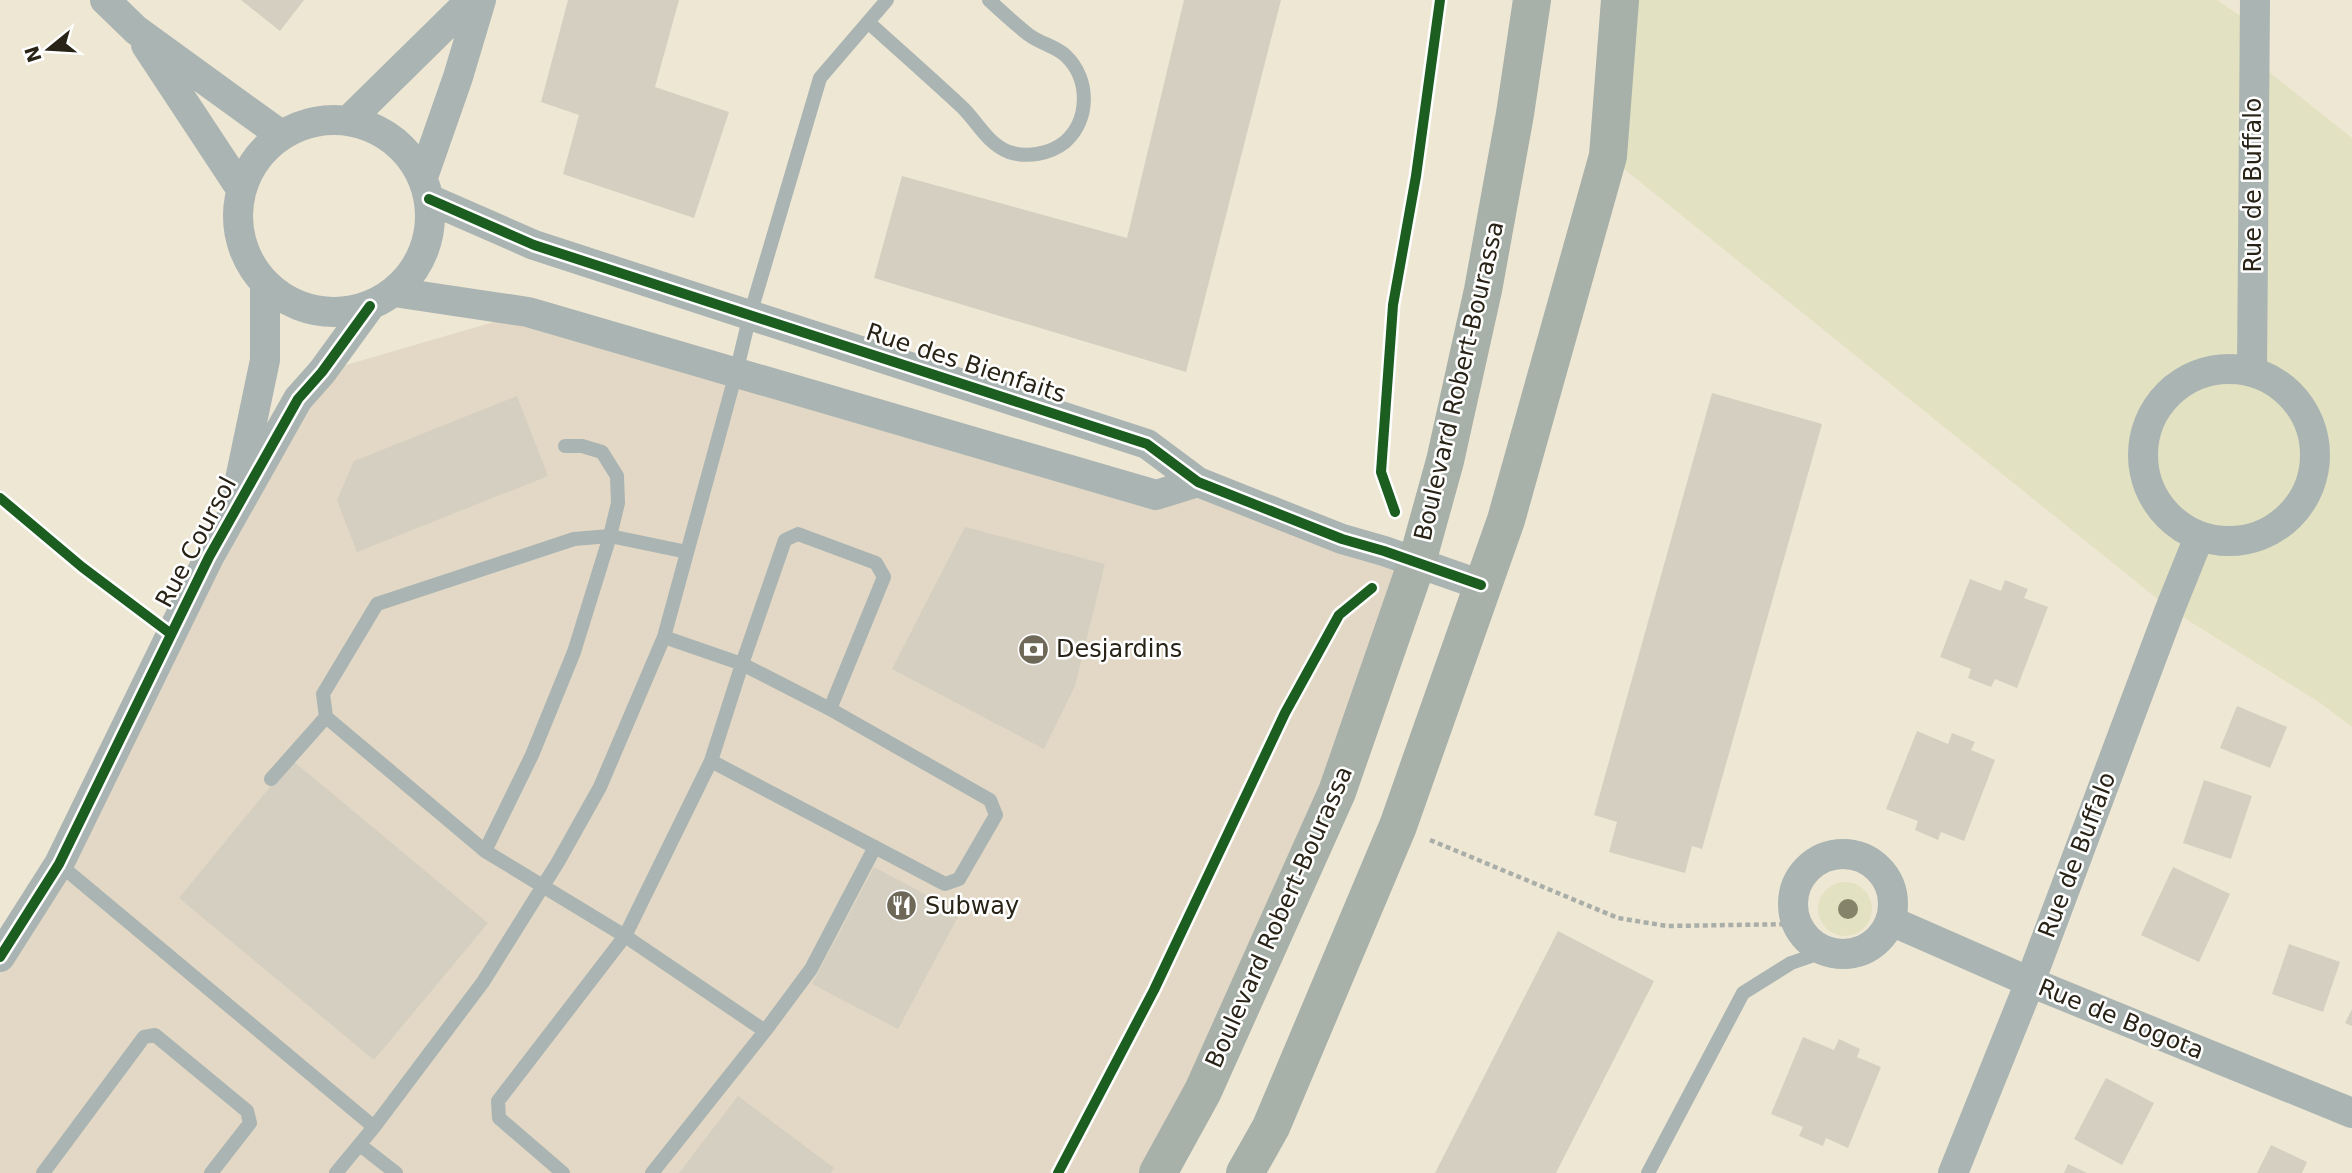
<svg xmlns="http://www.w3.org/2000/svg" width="2352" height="1173" font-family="'DejaVu Sans',sans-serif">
  <rect width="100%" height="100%" fill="#eee7d4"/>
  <path fill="#e2d8c5" d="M528 312 1156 495 1198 482 1417 562 1158 1173H0V957L322 372Z"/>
  <path fill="#e2e1c1" d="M1620 0H2217L2255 26 2254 60 2352 138V727L2319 702 2170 609 1608 156Z
    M1818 909a27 27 0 1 1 54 0a27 27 0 1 1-54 0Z"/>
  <path fill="#d5cfc1" d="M241 0H304L280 31Z
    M568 0H679L655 87 729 112 694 218 563 174 579 115 541 102Z
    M1184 0H1281L1186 372 874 278 902 176 1127 238Z
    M1712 393 1822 424 1702 849 1692 846 1685 873 1609 852 1617 822 1594 815Z
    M517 396 548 476 357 552 337 500 354 461Z
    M965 527 1105 564 1075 686 1044 749 892 669Z
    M1970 579 2001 591 2005 580 2028 589 2024 598 2048 607 2017 688 1995 679 1991 687 1968 678 1971 669 1940 657Z
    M2237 706 2287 727 2270 768 2220 748Z
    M1917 731 1948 744 1952 733 1975 742 1971 750 1995 760 1964 841 1941 832 1938 840 1915 830 1918 821 1886 809Z
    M292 760 488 923 374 1060 179 898Z
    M2204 780 2252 796 2231 859 2183 843Z
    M874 867 960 913 898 1029 812 984Z
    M2173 867 2230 894 2199 962 2141 935Z
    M1558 931 1654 981 1556 1173H1435Z
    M2289 944 2340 962 2323 1012 2272 994Z
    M2352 1009V1026L2345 1023Z
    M1803 1037 1834 1050 1839 1039 1860 1049 1857 1057 1881 1067 1848 1148 1826 1138 1823 1146 1799 1136 1803 1127 1771 1114Z
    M2106 1078 2154 1103 2122 1165 2074 1139Z
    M738 1096 834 1168 831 1173H679Z
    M2271 1145 2307 1162 2302 1173H2257Z
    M2068 1164 2087 1173H2064Z"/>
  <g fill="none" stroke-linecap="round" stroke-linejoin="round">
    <path stroke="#aaaea9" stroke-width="4.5" stroke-dasharray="5 3.5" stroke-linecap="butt" d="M1430 840 1618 918 1667 926 1798 924"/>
    <path stroke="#aab4b2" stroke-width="14" d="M868 22C900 51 932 79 963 108 978 123 988 144 1009 152 1027 158 1050 154 1065 142 1090 120 1090 79 1066 56 1056 46 1041 44 1029 35 1015 24 1002 12 989 0
      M664 637 742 664 785 540 798 534 876 563 884 577 830 709 990 800 996 815 959 879 945 884 711 761 742 664 830 709
      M271 779 326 717
      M485 851 532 755 574 652 610 536 618 503 617 476 602 452 582 446H565
      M59 864 374 1127
      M765 1031 811 969 875 847
      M360 1145 396 1173
      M43 1173 144 1037 155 1035 247 1111 250 1123 211 1173
      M336 1173 374 1127 483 982 558 862 600 787 664 637 736 373 750 315 820 78 887 0
      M563 1173 499 1118 498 1101 625 936 711 761
      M652 1173 765 1031 625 936 485 851 326 717 323 694 377 604 574 539 610 536 687 552
      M1648 1173 1743 993 1791 963 1826 951"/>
    <path stroke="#aab4b2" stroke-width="30" d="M105 0 136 30 281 135
      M146 45 241 189
      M238 216a96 96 0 1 1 192 0a96 96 0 1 1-192 0Z
      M349 120 471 0
      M423 177 458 77 481 0
      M429 199 534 245 1147 444 1198 482 1342 539 1384 551 1481 585
      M394 292 528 312 1156 495 1198 482
      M2143 455a86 86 0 1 1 172 0a86 86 0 1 1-172 0Z
      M2252 371 2255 0
      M238 489 265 360V284
      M1793 904a50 50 0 1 1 100 0a50 50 0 1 1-100 0Z
      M1891 921 2030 982 2352 1113
      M0 957 59 864 209 557 298 399 322 372 370 306
      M1953 1173 2030 982 2170 609 2199 537"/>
    <path stroke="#a7b0a9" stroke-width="38" d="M1158 1173 1203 1091 1337 792 1417 562 1445 461 1483 290 1515 114 1532 0
      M1245 1173 1271 1127 1398 826 1506 520 1608 156 1620 0"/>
    <defs>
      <path id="cycleway" d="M429 199 534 245 1147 444 1198 482 1342 539 1384 551 1481 585
        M0 498 82 567 171 634
        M1395 512 1381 472 1393 305 1416 176 1440 0
        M0 957 59 864 209 557 298 399 322 372 370 306
        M1058 1173 1154 990 1285 713 1339 615 1372 588"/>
    </defs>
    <use href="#cycleway" stroke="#fff" stroke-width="15"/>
    <use href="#cycleway" stroke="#1b5e20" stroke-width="10"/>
  </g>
  <circle fill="#85836a" cx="1848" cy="909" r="10"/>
  <defs>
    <symbol id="bank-disc" viewBox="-11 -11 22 22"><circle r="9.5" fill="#6d6858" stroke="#fff"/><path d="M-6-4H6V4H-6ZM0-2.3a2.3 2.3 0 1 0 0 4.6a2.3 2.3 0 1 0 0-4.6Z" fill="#fff"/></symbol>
    <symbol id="restaurant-disc" viewBox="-11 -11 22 22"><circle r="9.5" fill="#6d6858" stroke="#fff"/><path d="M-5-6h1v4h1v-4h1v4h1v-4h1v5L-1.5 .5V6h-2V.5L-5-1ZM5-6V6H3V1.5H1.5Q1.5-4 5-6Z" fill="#fff"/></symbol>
  </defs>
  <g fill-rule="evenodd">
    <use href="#bank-disc" x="1016" y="632" width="35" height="35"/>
    <use href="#restaurant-disc" x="884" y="888" width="35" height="35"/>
  </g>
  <g text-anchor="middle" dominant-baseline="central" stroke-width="5" stroke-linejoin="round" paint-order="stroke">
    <g font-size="24" fill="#282316" stroke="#fff">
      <text transform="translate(2253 185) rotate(-90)">Rue de Buffalo</text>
      <text transform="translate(966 363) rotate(18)">Rue des Bienfaits</text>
      <text transform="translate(1459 381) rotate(-77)">Boulevard Robert-Bourassa</text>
      <text transform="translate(196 542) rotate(-62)">Rue Coursol</text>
      <text transform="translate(2077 855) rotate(-69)">Rue de Buffalo</text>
      <text transform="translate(1279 917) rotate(-66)">Boulevard Robert-Bourassa</text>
      <text transform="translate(2121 1019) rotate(22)">Rue de Bogota</text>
    </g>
    <g font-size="24" fill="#282316" stroke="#fff" text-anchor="start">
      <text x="1056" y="649">Desjardins</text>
      <text x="925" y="906">Subway</text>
    </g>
  </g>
  <g transform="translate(49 49) rotate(252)" stroke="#ffffff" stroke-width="5" paint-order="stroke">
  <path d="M0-5L12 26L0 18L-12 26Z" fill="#282316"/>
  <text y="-10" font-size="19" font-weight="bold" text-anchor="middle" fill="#282316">N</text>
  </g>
</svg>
